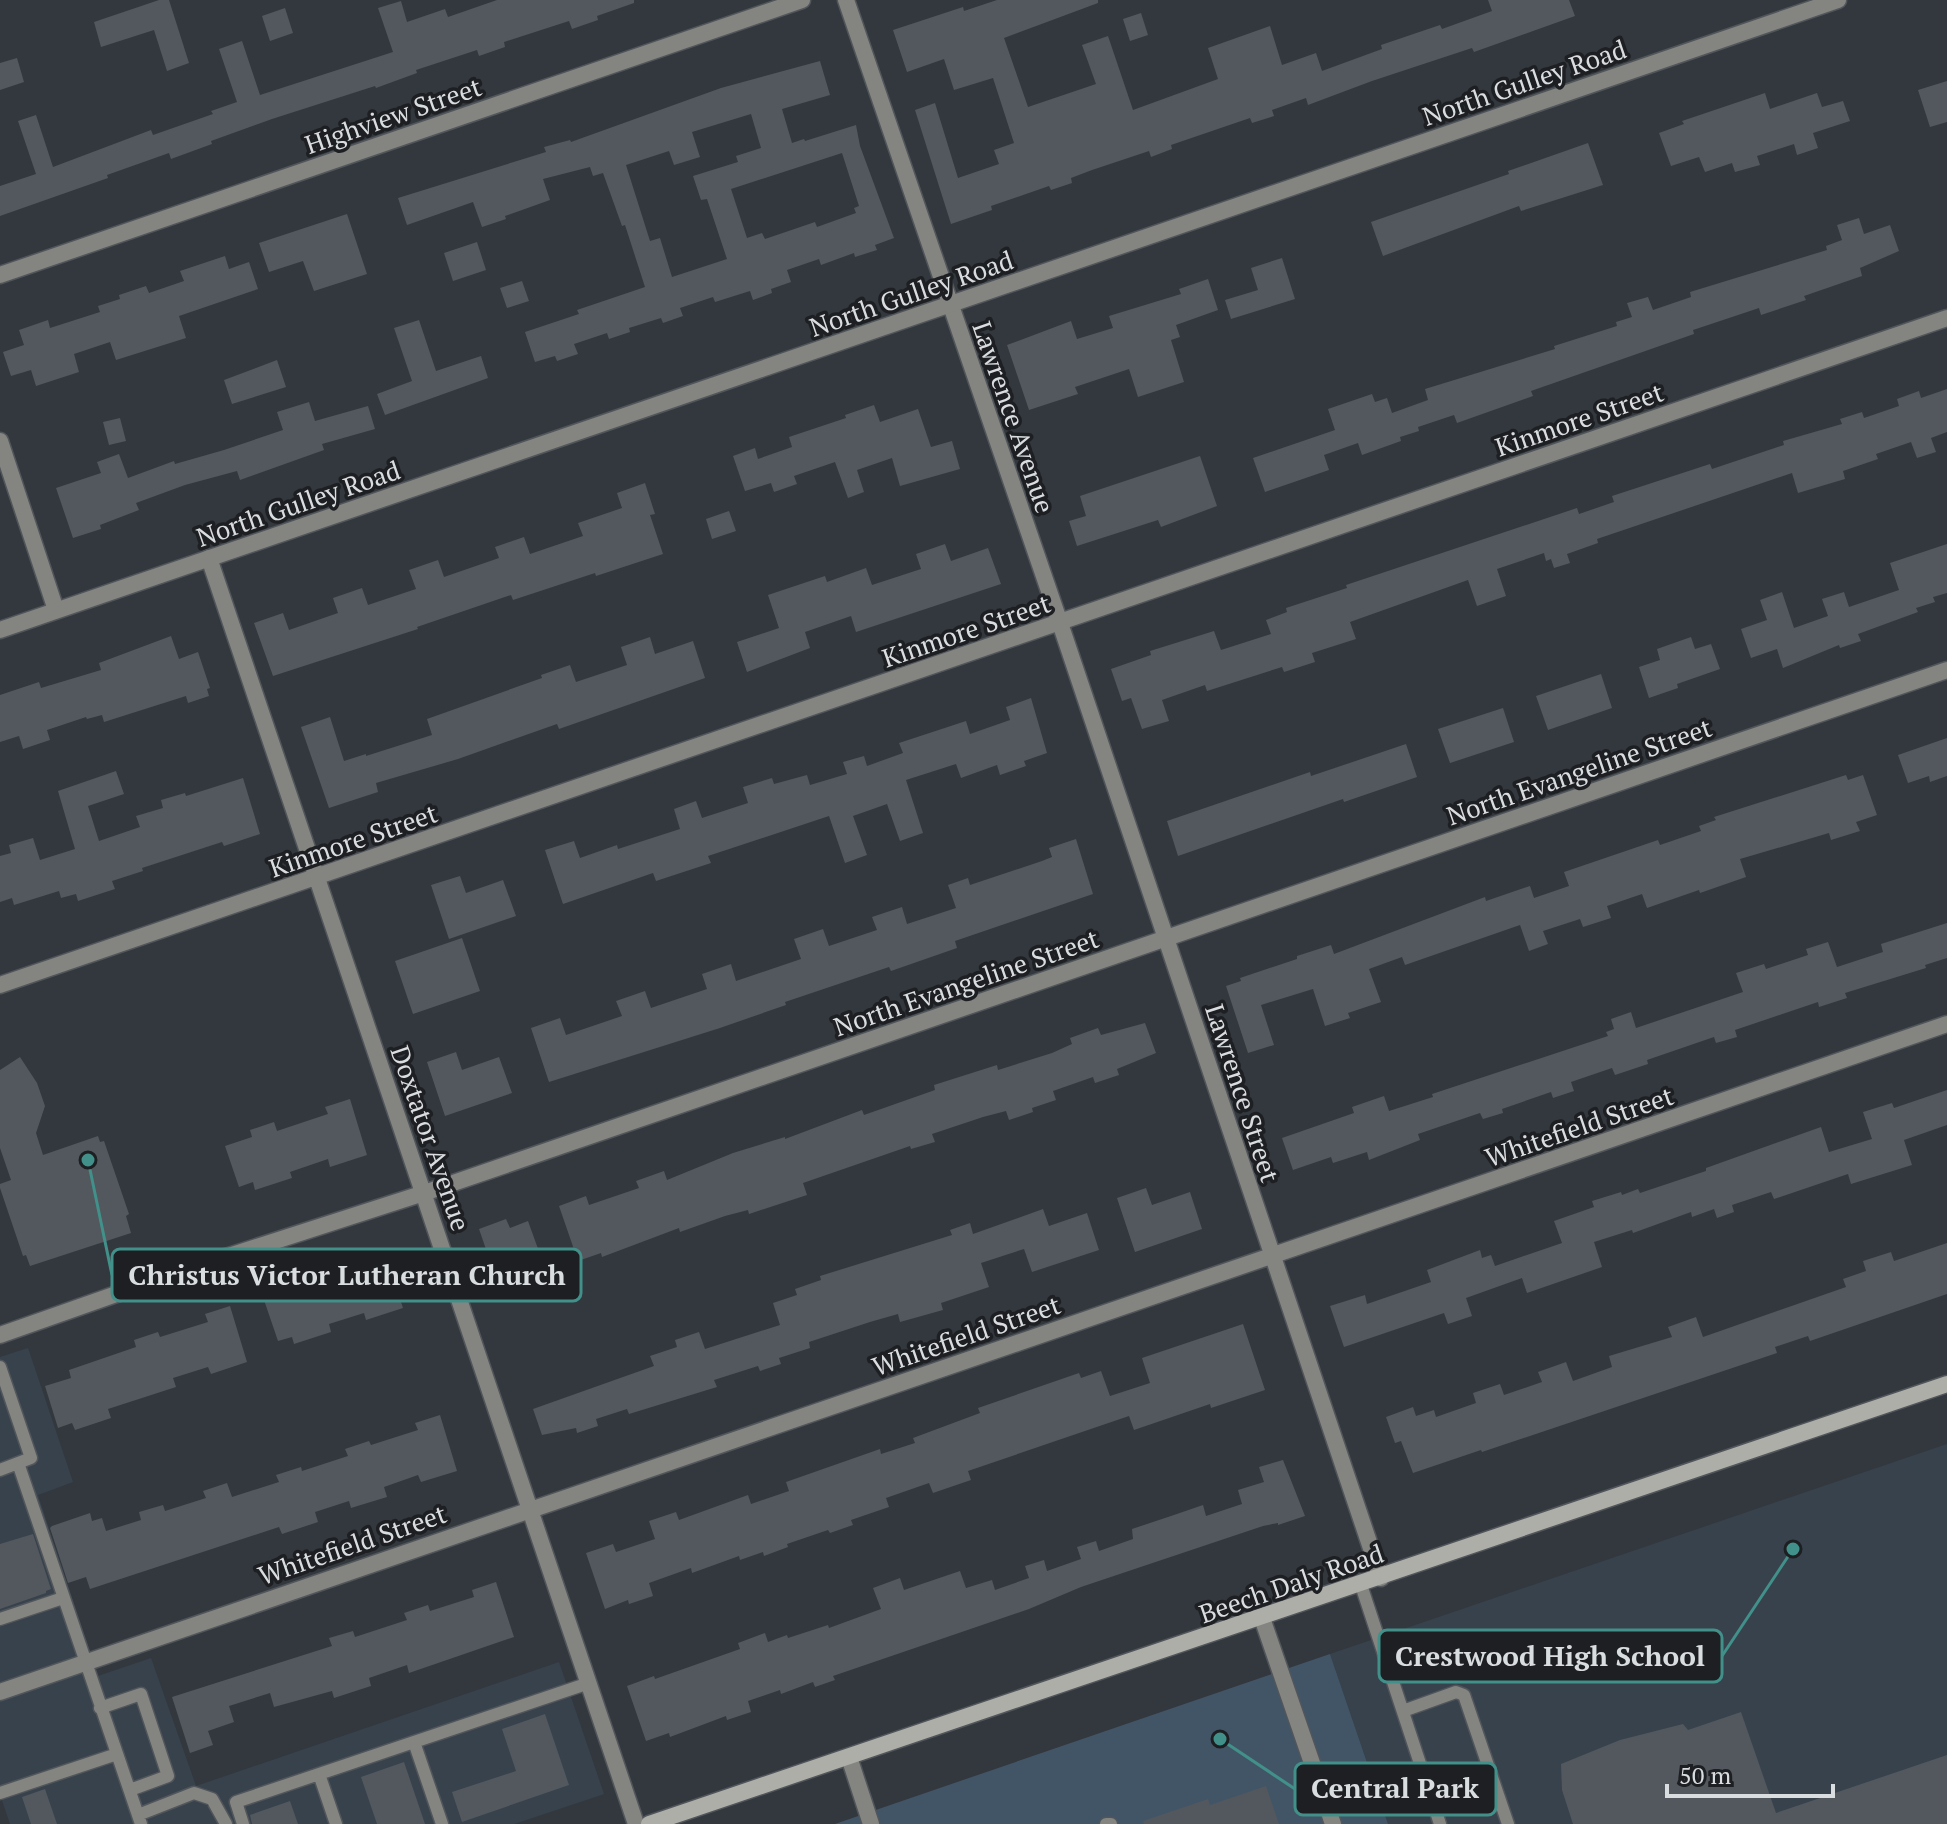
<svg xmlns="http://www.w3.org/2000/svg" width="1947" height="1824" font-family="'PT Serif',serif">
  <rect width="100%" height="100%" fill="#33383e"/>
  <path fill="#38424c" d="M28 1348 73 1482 38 1495 98 1676 151 1658 196 1786 559 1662 604 1794 514 1824H10L0 1794V1357Z
    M1947 1444V1824H1388L1330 1654Z"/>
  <path fill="#425567" d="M1330 1654 1388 1824H835Z"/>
  <path fill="#52585d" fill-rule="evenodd" d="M159 0H169L189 63 167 71 154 30 101 47 94 22Z
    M497 0H634V3L597 16 598 20 572 29 569 21 504 42 505 47 479 56 477 50 416 70 417 73 376 88 375 86 272 119 211 141 212 144 171 159 169 153 107 175 108 178 0 216V186L36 174 18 121 36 115 53 167 151 130 153 135 213 114 211 111 237 102 219 49 242 41 260 95 393 52 378 8 401 1 407 22 445 9 448 17Z
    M997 0H1098V3L1004 38 1028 107 1096 84 1082 45 1108 36 1133 110 1218 79 1208 48 1270 26 1282 65 1316 53 1322 71 1382 49 1381 45 1440 25 1442 29 1492 11 1488 0H1569L1575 16 1474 52 1472 48 1372 81 1308 105 1306 98 1272 110 1274 116 1252 123 1250 118 1171 145 1172 149 1151 157 1149 151 1092 170 1071 178 1072 183 1051 190 1049 186 991 206 992 210 951 224 915 110 935 103 958 178 999 164 994 150 1014 143 993 78 954 90 944 59 907 72 893 30 963 7 964 11Z
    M285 8 293 33 270 41 262 16Z
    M1141 13 1148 35 1130 41 1123 19Z
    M17 58 24 82 0 90V63Z
    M820 61 830 95 782 109 792 143 804 139 805 141 856 125 860 146 894 238 875 245 877 250 855 257 854 253 821 265 819 259 787 270 791 282 771 289 772 293 753 300 750 291 715 302 713 297 680 308 683 316 663 323 661 318 629 328 630 332 609 339 607 333 574 344 578 354 557 361 555 356 535 362 525 332 579 314 577 310 645 287 625 225 622 226 603 173 593 176 590 167 543 179 550 200 505 216 506 219 482 227 473 202 407 225 398 198 546 152 544 147 570 140 571 142 721 88ZM751 114 761 148 736 156 738 162 693 176 701 200 707 199 727 259 672 277 660 238 650 241 626 165 669 151 674 165 700 157 692 132ZM842 153 859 206 854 208 856 213 817 227 815 222 765 239 762 233 747 238 731 189Z
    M1947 81V122L1930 127 1918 90Z
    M1765 93 1770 109 1817 93 1822 107 1843 101 1850 121 1813 133 1818 148 1797 155 1794 144 1757 156 1760 165 1735 172 1732 163 1705 172 1699 157 1671 166 1659 133 1684 124 1682 121Z
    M1588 143 1603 185 1521 211 1519 206 1383 256 1371 222 1509 174 1508 171Z
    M347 214 367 274 314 291 303 261 269 272 259 243Z
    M1859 218 1864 234 1890 225 1899 251 1860 268 1862 276 1804 296 1806 300 1761 315 1759 308 1693 330 1694 334 1531 391 1533 396 1457 423 1454 415 1418 427 1419 431 1400 437 1401 441 1362 455 1358 443 1324 455 1329 470 1265 492 1253 458 1335 430 1328 409 1372 394 1375 402 1387 398 1392 413 1428 400 1425 389 1555 349 1554 346 1617 326 1616 322 1632 317 1627 303 1648 297 1653 310 1691 297 1690 292 1827 250 1826 246 1842 240 1837 225Z
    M477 242 486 270 453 281 444 253Z
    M225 256 229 269 249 262 258 289 179 316 186 338 116 360 110 342 74 354 79 372 36 386 31 370 11 376 3 352 24 345 19 330 48 320 50 328 100 312 98 306 120 299 119 295 146 286 149 293 184 281 180 271Z
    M1282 258 1295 299 1231 319 1225 300 1258 290 1251 268Z
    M1208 279 1218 310 1176 325 1180 337 1171 340 1184 382 1138 397 1129 369 1075 387 1078 394 1029 410 1007 345 1071 321 1077 339 1113 328 1109 316 1181 294 1179 289Z
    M522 281 529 301 507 308 500 288Z
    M419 320 436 371 481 356 488 378 385 415 377 394 412 381 394 328Z
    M277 360 286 387 232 404 224 380Z
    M1947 389V432L1931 438 1936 452 1917 458 1911 442 1876 454 1878 459 1843 471 1845 479 1798 493 1792 473 1597 539 1598 543 1567 554 1570 563 1554 568 1551 559 1546 561 1544 553 1497 569 1506 596 1477 606 1468 580 1350 622 1356 639 1312 653 1315 662 1284 672 1282 667 1207 691 1205 685 1162 700 1169 721 1142 729 1131 698 1122 701 1111 669 1151 655 1150 651 1214 631 1221 650 1271 634 1266 620 1287 612 1286 608 1347 588 1346 585 1577 508 1579 514 1614 502 1612 496 1710 464 1712 469 1784 445 1783 441 1842 424 1840 419 1862 412 1864 418 1899 406 1897 399 1919 391 1921 398Z
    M309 402 315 421 368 406 375 429 322 444 324 450 240 480 237 471 185 485 136 503 139 510 100 525 101 529 73 538 56 488 101 473 97 462 119 454 128 478 174 461 175 464 224 450 283 430 277 412Z
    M874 405 880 422 918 409 931 447 952 441 960 469 900 486 892 458 857 470 864 492 848 498 835 462 794 476 797 484 774 492 771 483 745 491 733 456 755 448 758 459 792 447 789 437 846 418 845 415Z
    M120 418 126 441 109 445 103 422Z
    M1200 456 1217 506 1161 527 1158 520 1077 546 1069 521 1086 516 1080 496Z
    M645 483 655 514 650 515 663 554 596 576 595 573 513 600 511 595 417 627 418 629 273 676 254 623 283 613 289 630 338 613 333 598 362 588 368 605 416 589 409 570 438 560 444 577 499 558 495 547 524 537 530 554 583 536 578 523 622 508 617 493Z
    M729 511 736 531 712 539 706 519Z
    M945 544 951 561 988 548 1001 584 856 632 851 616 805 632 810 648 747 672 737 642 779 628 768 595 825 576 827 582 866 568 872 585 921 569 916 554Z
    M1947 544V593L1933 597 1935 602 1916 608 1918 612 1858 634 1861 641 1840 648 1839 645 1783 668 1777 649 1751 658 1741 629 1767 620 1760 600 1782 592 1794 628 1828 616 1822 599 1844 592 1849 607 1899 590 1890 563Z
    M171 636 179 659 198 652 210 688 207 689 209 696 188 703 186 696 104 722 102 715 87 719 86 717 47 730 50 740 23 749 19 736 0 742V695L39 682 41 688 101 670 99 663Z
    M650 637 655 654 693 641 705 678 559 729 557 724 458 759 376 783 378 792 329 808 301 727 330 717 344 761 366 754V756L432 735 427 719 542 678 541 675 570 665 576 682 627 665 621 647Z
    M1691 637 1695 649 1711 644 1720 669 1677 684 1678 688 1649 698 1639 667 1660 660 1657 649Z
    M1601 674 1612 708 1548 730 1536 696Z
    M1031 698 1047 753 1024 761 1026 766 1000 775 997 765 961 778 956 764 906 780 923 833 900 841 887 804 853 816 867 855 845 863 829 816 708 856 711 863 656 881 653 873 563 904 545 850 574 841 580 858 617 845 618 849 680 829 674 809 696 801 702 818 748 803 743 787 772 778 774 784 807 775 810 785 847 774 843 762 864 756 867 766 903 753 899 743 966 721 970 734 1010 720 1006 707Z
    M1503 708 1514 742 1450 763 1438 729Z
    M1947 738V776L1930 782 1929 776 1908 783 1898 755Z
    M1406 744 1417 777 1344 802 1343 799 1178 856 1167 821 1310 772 1311 776Z
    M116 771 124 794 88 806 99 841 140 827 136 816 163 808 161 800 185 793 186 796 243 778 260 834 224 846 222 842 142 868 143 871 112 881 115 889 78 901 76 894 61 898 59 891 14 905 12 898 0 902V856L11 853 9 845 33 838 40 860 75 849 58 791Z
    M1846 775 1848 780 1863 775 1877 815 1856 822 1860 831 1831 840 1829 833 1740 859 1746 877 1700 893 1699 890 1647 908 1642 894 1607 906 1611 918 1583 927 1580 919 1543 931 1548 944 1529 951 1520 925 1405 965 1402 957 1369 969 1381 1002 1348 1013 1350 1018 1325 1026 1313 989 1261 1005 1274 1045 1248 1053 1226 986 1241 981 1240 978 1297 959V956L1331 945 1334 954 1485 897 1486 901 1530 886 1534 898 1569 886 1564 872 1658 840 1660 845 1701 831 1699 826 1716 820 1714 817Z
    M1076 839 1093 894 955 941 957 948 891 971 889 967 785 1002 786 1005 720 1028 549 1082 531 1028 560 1018 566 1035 622 1016 616 1001 645 991 651 1008 707 989 702 974 731 964 736 981 801 959 794 939 823 929 829 946 877 930 872 917 902 907 907 924 956 908 948 885 968 878 970 885 1042 861 1052 857 1049 848Z
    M460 876 466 893 503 880 516 916 449 939 431 885Z
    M1947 923V958L1925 965 1926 968 1845 993 1847 998 1819 1007 1818 1002 1735 1030 1737 1037 1716 1043 1714 1037 1647 1060 1648 1064 1615 1075 1612 1068 1571 1082 1574 1091 1553 1098 1551 1092 1502 1109 1503 1113 1483 1119 1480 1113 1418 1134 1420 1140 1369 1160 1367 1152 1333 1163 1331 1157 1293 1170 1282 1138 1354 1113 1352 1107 1384 1096 1389 1111 1433 1097 1432 1094 1608 1036 1606 1032 1614 1029 1611 1019 1631 1012 1636 1028 1743 992 1736 973 1764 964 1766 969 1808 955 1806 949 1828 942 1837 967 1883 952 1881 944Z
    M462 938 480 991 413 1014 395 961Z
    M1145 1023 1156 1053 1117 1069 1119 1075 1095 1083 1093 1077 1053 1091 1056 1100 1032 1108 1033 1112 1009 1120 1006 1111 983 1117 932 1134 935 1142 911 1149 910 1146 803 1183 807 1195 749 1214 748 1210 725 1216 680 1232 679 1228 602 1257 601 1253 578 1261 559 1206 586 1196 589 1205 639 1188 636 1181 664 1171 667 1180 733 1153 785 1137V1139L862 1110 864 1115 935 1090 934 1085 997 1065 998 1070 1052 1053 1072 1044 1070 1038 1098 1028 1101 1035Z
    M456 1052 462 1070 499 1057 512 1093 445 1116 427 1062Z
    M20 1057 37 1083 45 1106 36 1133 43 1155 98 1136 100 1142 104 1141 129 1214 126 1216 131 1233 30 1266 26 1255 23 1256 0 1188V1184L11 1180 0 1148V1070Z
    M1947 1090V1125L1904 1140 1912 1165 1851 1184 1848 1174 1774 1199 1771 1192 1732 1205 1734 1212 1717 1218 1714 1209 1692 1217 1691 1212 1633 1233 1632 1230 1594 1242 1602 1267 1527 1293 1522 1278 1466 1298 1472 1316 1448 1324 1444 1313 1344 1347 1330 1306 1365 1295 1367 1304 1431 1282 1427 1270 1480 1250 1482 1258 1491 1255 1495 1266 1562 1243 1554 1221 1594 1207 1592 1201 1621 1192 1622 1195 1638 1189 1640 1193 1706 1171V1168L1821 1127 1829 1152 1872 1139 1863 1112 1892 1103 1894 1108Z
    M350 1099 367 1155 330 1167 328 1159 290 1172 292 1178 255 1190 253 1182 239 1187 225 1146 252 1137 250 1130 274 1122 277 1131 328 1114 325 1107Z
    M1146 1188 1152 1205 1190 1192 1202 1229 1135 1252 1117 1198Z
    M1043 1209 1049 1226 1087 1213 1099 1250 1032 1272 1024 1249 981 1263 989 1287 941 1303 943 1310 900 1322 898 1314 870 1322 809 1342 810 1348 779 1358 781 1364 760 1371 758 1366 714 1380 717 1387 629 1414 627 1409 596 1419 598 1426 577 1433 576 1428 542 1435 533 1409 654 1366 650 1356 677 1347 675 1340 699 1332 705 1349 780 1325 773 1303 797 1295 795 1289 821 1280 820 1276 952 1235 950 1230 970 1223 973 1234Z
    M506 1219 510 1228 528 1221 546 1271 523 1280 521 1276 498 1284 479 1229Z
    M1947 1243V1294L1810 1341 1808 1336 1775 1347 1777 1353 1482 1452 1481 1450 1413 1473 1401 1441 1395 1443 1386 1417 1413 1407 1416 1416 1434 1410 1436 1417 1476 1403 1473 1393 1500 1384 1504 1395 1542 1382 1538 1372 1566 1362 1573 1381 1612 1367 1609 1356 1672 1337 1668 1327 1696 1317 1703 1337 1846 1287 1843 1279 1866 1271 1863 1261 1891 1252 1894 1261Z
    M385 1252 403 1308 366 1320 364 1313 329 1324 331 1332 294 1344 292 1337 278 1341 264 1300 291 1292 289 1284 313 1276 315 1283 363 1267 361 1260Z
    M230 1306 247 1362 211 1374 208 1367 173 1378 176 1387 108 1409 111 1418 75 1430 72 1423 58 1428 45 1386 71 1378 69 1370 136 1347 134 1340 158 1332 160 1337 208 1322 205 1314Z
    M1243 1324 1265 1390 1211 1408 1210 1404 1134 1430 1129 1416 968 1471 971 1480 933 1493 929 1483 886 1498 889 1507 851 1520 853 1525 830 1533 828 1530 787 1544 788 1547 764 1556 763 1552 740 1560 739 1556 692 1573 691 1568 649 1583 653 1596 629 1604 628 1600 605 1609 586 1553 613 1544 616 1552 655 1539 649 1521 676 1512 679 1520 748 1495 751 1504 789 1491 786 1482 880 1449 881 1454 915 1443 913 1438 980 1413 978 1408 1079 1373 1081 1378 1101 1371 1110 1396 1150 1383 1142 1358Z
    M440 1415 457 1471 421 1482 418 1475 384 1487 387 1497 351 1508 349 1501 315 1512 318 1522 282 1534 279 1527 90 1589 86 1577 68 1583 50 1528 52 1526 90 1513 92 1521 102 1518 106 1531 141 1520 139 1512 163 1505 165 1511 206 1498 203 1491 227 1483 232 1497 279 1482 276 1475 301 1467 302 1471 348 1456 345 1449 369 1441 371 1445 418 1430 415 1423Z
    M1283 1460 1305 1516 1278 1525V1523L1263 1526 1081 1587 1029 1609 833 1676 835 1680 815 1687 813 1682 781 1694 780 1690 748 1701 751 1712 727 1720 726 1716 670 1737 669 1733 646 1741 627 1686 654 1676 655 1679 740 1649 738 1643 765 1633 768 1642 787 1635 788 1638 828 1625 829 1628 881 1609 873 1588 900 1578 904 1590 960 1571 966 1588 992 1580 995 1590 1029 1578 1025 1566 1044 1560 1047 1571 1081 1559 1077 1547 1096 1541 1099 1551 1133 1539 1132 1529 1171 1516 1203 1505 1206 1516 1242 1504 1238 1490 1264 1482 1259 1467Z
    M33 1534 51 1589 46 1591V1593L0 1609V1544Z
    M496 1582 514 1637 409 1673 407 1665 369 1678 371 1686 334 1698 332 1691 274 1707 270 1693 229 1706 234 1722 208 1731 213 1745 190 1753 172 1697 332 1646 329 1638 353 1631 355 1637 407 1620 404 1613 428 1605 430 1611 474 1597 472 1590Z
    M1741 1712 1776 1813 1947 1755V1824H1573L1562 1790 1561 1764 1620 1740 1683 1724 1688 1730Z
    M545 1714 569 1785 462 1822 452 1792 516 1771 502 1729Z
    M404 1762 425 1824H377L361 1777Z
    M1266 1786 1279 1824H1144L1143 1821 1208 1799 1210 1805Z
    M45 1789 57 1824H31L22 1797Z
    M290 1801 298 1824H252L250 1815Z"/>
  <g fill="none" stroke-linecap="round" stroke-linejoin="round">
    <defs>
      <path id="service" d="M0 1367 31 1458 0 1470
        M18 1463 141 1824
        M1361 1585 1440 1824
        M0 1619 63 1598
        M100 1708 141 1694 168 1776 130 1790
        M1403 1711 1456 1692 1464 1695 1508 1824
        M414 1742 442 1824
        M319 1774 336 1824
        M0 1793 117 1754
        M138 1815 194 1793 212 1799 226 1824
        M243 1824 236 1802 589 1683
        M1106 1824H1111"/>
      <path id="minor" d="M846 0 1060 623 1381 1578
        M0 275 802 0
        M0 441 56 610
        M209 558 636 1824
        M0 985 1947 318
        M0 1335 176 1273 424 1193 1947 670
        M1262 1618 1333 1824
        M0 1692 1947 1024
        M849 1757 871 1824"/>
      <path id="tertiary" d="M0 630 1838 0"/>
      <path id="secondary" d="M649 1824 1947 1384"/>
    </defs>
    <use href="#service" stroke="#51565b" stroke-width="15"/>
    <use href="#minor" stroke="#51565b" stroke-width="19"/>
    <use href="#tertiary" stroke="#51565b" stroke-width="19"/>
    <use href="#secondary" stroke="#51565b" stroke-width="19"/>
    <use href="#service" stroke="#848480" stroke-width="12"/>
    <use href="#minor" stroke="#848480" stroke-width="16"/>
    <use href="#tertiary" stroke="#848480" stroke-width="16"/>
    <use href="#secondary" stroke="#aeaea9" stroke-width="16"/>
  </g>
  <g text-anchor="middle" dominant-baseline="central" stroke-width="7" stroke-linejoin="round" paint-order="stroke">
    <g font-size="26" fill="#dadde0" stroke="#1d1f22">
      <text transform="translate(1524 82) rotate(-19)">North Gulley Road</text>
      <text transform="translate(393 115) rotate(-19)">Highview Street</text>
      <text transform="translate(911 293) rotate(-19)">North Gulley Road</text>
      <text transform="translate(1014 417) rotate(71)">Lawrence Avenue</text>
      <text transform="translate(1579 419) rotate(-19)">Kinmore Street</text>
      <text transform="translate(298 503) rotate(-19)">North Gulley Road</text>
      <text transform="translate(966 630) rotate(-19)">Kinmore Street</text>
      <text transform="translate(1579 771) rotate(-19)">North Evangeline Street</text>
      <text transform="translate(353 840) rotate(-19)">Kinmore Street</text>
      <text transform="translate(966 982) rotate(-19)">North Evangeline Street</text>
      <text transform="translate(1243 1093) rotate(72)">Lawrence Street</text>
      <text transform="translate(1579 1126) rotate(-19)">Whitefield Street</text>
      <text transform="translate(431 1138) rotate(71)">Doxtator Avenue</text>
      <text transform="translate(966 1335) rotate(-19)">Whitefield Street</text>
      <text transform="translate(352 1544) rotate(-19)">Whitefield Street</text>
      <text transform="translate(1291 1583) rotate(-19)">Beech Daly Road</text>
    </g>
  </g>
  <path fill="none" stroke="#42908a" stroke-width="3" d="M88 1160L112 1275M1793 1549L1722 1656M1220 1739L1295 1789"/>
  <g fill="#42908a" stroke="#1d1f22" stroke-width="3">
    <circle cx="88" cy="1160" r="8"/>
    <circle cx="1793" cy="1549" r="8"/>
    <circle cx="1220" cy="1739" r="8"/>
  </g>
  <g fill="#1d1f22" stroke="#42908a" stroke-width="3">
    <rect x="112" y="1249" width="469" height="52" rx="8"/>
    <rect x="1379" y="1630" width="343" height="52" rx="8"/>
    <rect x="1295" y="1763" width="201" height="52" rx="8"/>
  </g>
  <g font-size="28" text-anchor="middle" font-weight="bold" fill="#dadde0">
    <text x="347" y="1285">Christus Victor Lutheran Church</text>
    <text x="1550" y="1666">Crestwood High School</text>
    <text x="1395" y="1798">Central Park</text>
  </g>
  <path d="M1667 1784v12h166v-12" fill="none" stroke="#dadde0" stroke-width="4"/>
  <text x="1679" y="1784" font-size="24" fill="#dadde0" stroke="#1d1f22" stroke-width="6" paint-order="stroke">50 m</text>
</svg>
